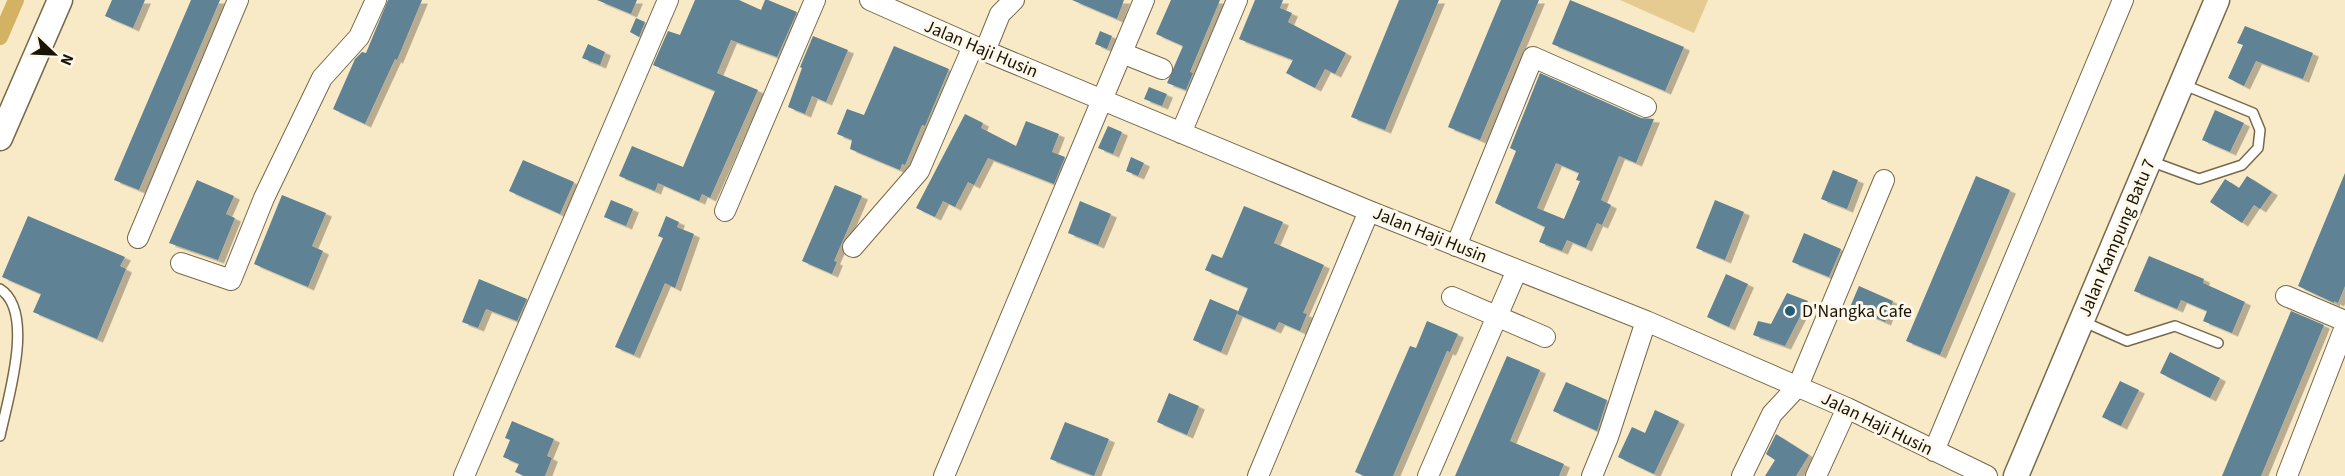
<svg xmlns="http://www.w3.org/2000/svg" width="2345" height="476" font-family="'Source Sans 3',sans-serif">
  <defs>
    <filter id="shadow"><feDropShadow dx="6" dy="3.5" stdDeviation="0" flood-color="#0004"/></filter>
  </defs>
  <rect width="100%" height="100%" fill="#f9eac7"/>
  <path fill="#e5cb90" d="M1620 0H1708L1694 33Z"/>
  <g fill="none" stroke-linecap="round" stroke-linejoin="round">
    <path stroke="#d3b264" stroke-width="16" d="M0 37 16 0"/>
  </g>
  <path fill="#5f8295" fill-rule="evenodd" filter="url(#shadow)" d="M112 0H145L133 28 105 16Z
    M191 0H220L139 190 114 180Z
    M388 0H422L397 60 395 59 365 124 333 109 355 59 362 52 366 53Z
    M597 0H637L631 14Z
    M695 0H739L761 10 765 0H768L797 12 777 57 731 40 717 73 758 90 710 198 702 194 699 201 658 183 655 191 619 176 632 146 683 167 715 91 653 65 668 31 680 35Z
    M1072 0H1124L1117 19Z
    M1171 0H1220L1190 72 1193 73 1186 90 1167 83 1183 46 1156 34Z
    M1255 0H1283L1280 8 1292 13 1288 22 1346 53 1335 74 1325 69 1315 88 1286 73 1293 60 1239 39Z
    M1399 0H1439L1385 130 1351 117Z
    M1501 0H1539L1480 140 1448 127Z
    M1570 0 1684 47 1665 91 1552 44Z
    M636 18 645 22 639 37 630 32Z
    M2245 26 2313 53 2303 79 2256 61 2244 86 2228 78 2243 45 2237 43Z
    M1100 31 1112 36 1107 49 1095 44Z
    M813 36 848 50 826 102 812 96 805 114 788 107 802 68 800 67Z
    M588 44 605 52 600 65 582 58Z
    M894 46 949 69 925 126 922 125 905 165 902 164 900 170 850 149 852 140 837 134 847 109 864 115Z
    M1540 73 1641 118 1654 119 1636 163 1619 156 1601 200 1611 205 1602 225 1597 223 1586 248 1567 240 1562 251 1539 242 1545 227 1495 203 1516 151 1510 148ZM1556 163 1579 173 1576 180 1580 181 1564 219 1537 208Z
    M1149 87 1167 94 1162 106 1144 99Z
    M2215 110 2244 123 2230 152 2202 140Z
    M965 114 983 123 981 128 1016 146 1026 121 1059 134 1052 152 1065 157 1054 184 988 158 974 185 968 182 955 207 943 201 935 217 916 208Z
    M1108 126 1122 132 1113 154 1098 148Z
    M1131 157 1144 163 1138 176 1126 171Z
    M523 160 574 182 560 214 509 191Z
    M1833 170 1858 180 1847 209 1821 199Z
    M2345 173V286L2338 303 2334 301V303L2298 286Z
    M1976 176 2010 190 1940 355 1906 341Z
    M2247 176 2272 192 2260 209 2254 205 2242 223 2210 202 2225 179 2239 188Z
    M197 180 234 196 226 214 235 218 218 260 169 243Z
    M835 185 862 196 834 261 837 262 832 274 802 261Z
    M282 195 326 213 312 246 323 251 308 287 254 264Z
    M611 200 633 209 626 226 604 217Z
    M1715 200 1744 212 1725 260 1696 248Z
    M1080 201 1111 214 1098 245 1068 233Z
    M1244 206 1283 222 1274 243 1324 265 1303 313 1307 314 1300 331 1279 322 1275 330 1237 314 1248 288 1205 270 1212 254 1222 258Z
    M28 216 125 257 120 266 126 269 97 339 33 312 41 294 2 277Z
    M666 216 679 222 677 227 694 234 675 288 665 283 634 355 615 347 663 238 658 236Z
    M1804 233 1841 249 1829 277 1792 262Z
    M2149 256 2204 279 2203 283 2245 302 2232 333 2203 321 2207 311 2181 300 2177 309 2134 291Z
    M1726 274 1748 284 1729 327 1707 317Z
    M479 279 527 299 517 321 486 309 478 328 462 322Z
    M1859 286 1893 301 1885 322 1850 307Z
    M1787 293 1808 301 1785 346 1753 335 1758 321 1771 324Z
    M1210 299 1238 311 1221 352 1193 340Z
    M2291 311 2324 325 2261 476H2222Z
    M1427 321 1458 334 1450 352 1447 351 1393 476H1364L1355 472 1410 346 1416 348Z
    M2170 352 2220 378 2210 398 2160 373Z
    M1507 356 1540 370 1510 441 1564 464 1559 476H1455Z
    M2120 381 2139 390 2121 426 2102 417Z
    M1566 382 1607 400 1597 431 1553 411Z
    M1169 393 1199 406 1187 435 1157 422Z
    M1655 410 1679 421 1654 474 1618 457 1632 427 1645 433Z
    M512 421 554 439 547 456 552 458 545 476H524L515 472 519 464 503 457 510 440 505 438Z
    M1065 422 1109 439 1094 476 1050 459Z
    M1776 434 1809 455 1796 476H1765L1775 460 1766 454Z"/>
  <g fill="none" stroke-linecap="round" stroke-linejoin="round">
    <defs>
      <path id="service" d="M2150 161 2199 179 2242 165 2258 148 2260 130 2253 113 2182 84
        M0 289C36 312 7 401 0 436
        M2082 321 2127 341 2175 326 2218 343"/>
      <path id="minor" d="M870 0 985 51 1369 211 1646 321 1847 408 1987 476
        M985 51 1000 14 1014 0
        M1122 53 1162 69
        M1181 133 1237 0
        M725 211 815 0
        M138 238 238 0
        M1456 246 1533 57 1646 107
        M853 247 919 171 973 46
        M181 263 231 280 264 198 322 78 359 37 376 0
        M2286 296 2345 321
        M1452 297 1545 337
        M1934 451 2123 0
        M464 476 668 0
        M944 476 1144 0
        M1258 476 1369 211
        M1428 476 1517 270
        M1592 476 1608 437 1646 321
        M1742 476 1772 414 1798 386 1884 180
        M1816 476 1847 408
        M2287 476 2345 327"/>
      <path id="tertiary" d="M0 138 60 0
        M2016 476 2217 0"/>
    </defs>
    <use href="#service" stroke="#77694a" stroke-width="12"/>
    <use href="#minor" stroke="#77694a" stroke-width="22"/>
    <use href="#tertiary" stroke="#77694a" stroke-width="27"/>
    <use href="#service" stroke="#fff" stroke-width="9"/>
    <use href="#minor" stroke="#fff" stroke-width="20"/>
    <use href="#tertiary" stroke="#fff" stroke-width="24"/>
  </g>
  <circle fill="#245d77" stroke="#fef8ea" stroke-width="2" cx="1790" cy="311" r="6"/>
  <g text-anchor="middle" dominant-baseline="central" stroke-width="6" stroke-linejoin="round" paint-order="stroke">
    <g font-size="18" fill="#191407" stroke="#fef8ea">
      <text transform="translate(981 49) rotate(23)">Jalan Haji Husin</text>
      <text transform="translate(1430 235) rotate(22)">Jalan Haji Husin</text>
      <text transform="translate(2117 238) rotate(-67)">Jalan Kampung Batu 7</text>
      <text transform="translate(1877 424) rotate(26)">Jalan Haji Husin</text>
    </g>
    <g font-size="18" fill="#191407" stroke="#fef8ea" text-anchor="start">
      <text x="1802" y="311">D'Nangka Cafe</text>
    </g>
  </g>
  <g transform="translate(54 54) rotate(113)" stroke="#fef8ea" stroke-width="4.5" paint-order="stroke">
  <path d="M0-4.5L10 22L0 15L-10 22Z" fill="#191407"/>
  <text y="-9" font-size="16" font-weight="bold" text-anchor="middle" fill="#191407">N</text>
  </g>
</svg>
